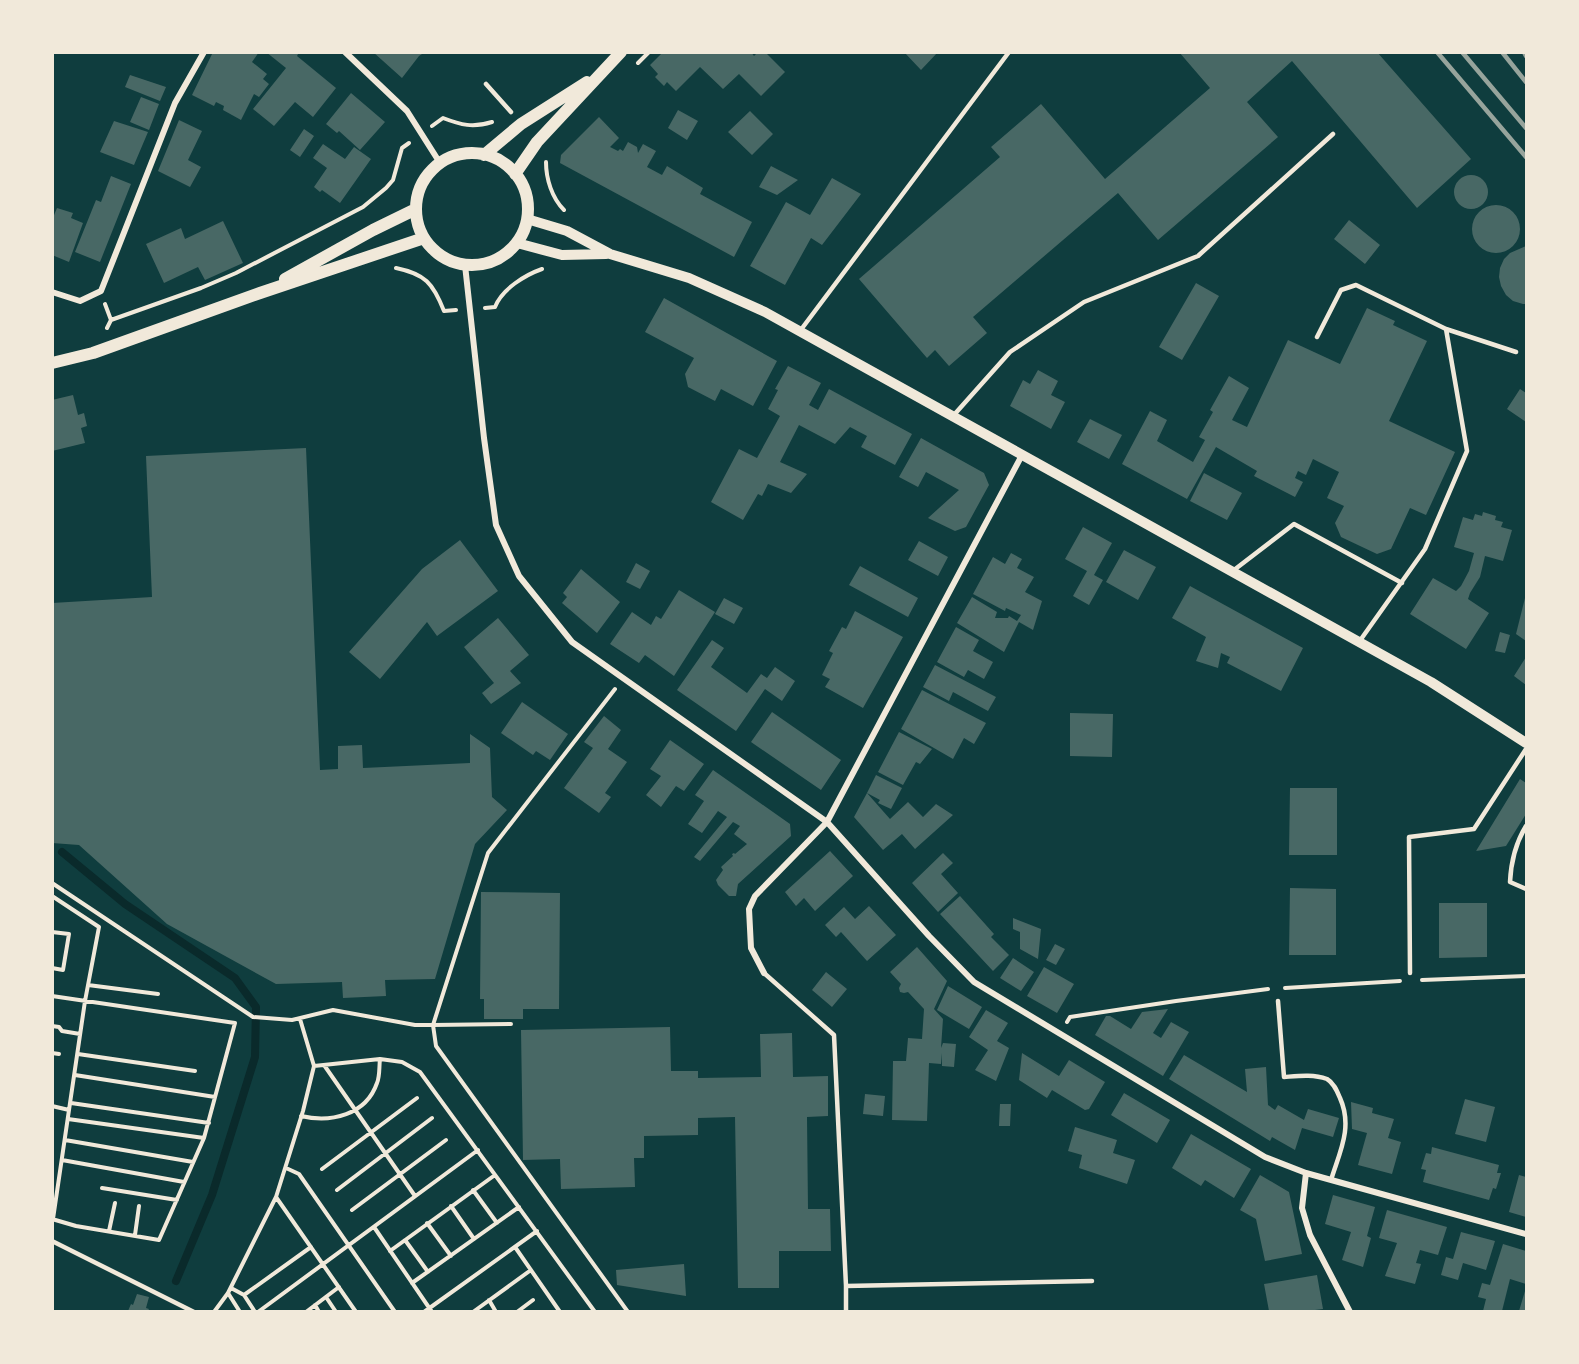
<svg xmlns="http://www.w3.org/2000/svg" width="1579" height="1364" font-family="Helvetica,sans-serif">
  <rect width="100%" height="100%" fill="#0f3d3e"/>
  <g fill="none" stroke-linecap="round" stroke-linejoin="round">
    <path stroke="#0a2a2b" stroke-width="8" d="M62 852 125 904 235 978 256 1007 255 1057 212 1195 176 1281"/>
  </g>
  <path fill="#486865" d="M213 52H259L252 62 267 74 263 79 269 84 259 97 254 94 241 120 223 110 224 106 216 102 214 106 192 95Z
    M266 52H299L297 56 336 88 313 117 295 102 274 126 253 109 286 68Z
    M373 52H425L419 56 402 78Z
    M663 52H751L754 56 758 52H765L785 72 761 96 739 74 723 89 700 67 676 91 667 82 664 86 655 77 658 74 650 65Z
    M904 52H938L921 70Z
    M1179 52H1377L1471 159 1417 208 1292 61 1247 102 1278 137 1158 240 1118 193 973 317 987 333 949 366 935 350 927 358 859 279 1000 157 991 147 1041 104 1105 179 1210 88Z
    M130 75 166 87 160 101 125 87Z
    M351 93 385 122 360 150 339 131 337 133 326 124Z
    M141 97 159 104 149 130 130 122Z
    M678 110 698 121 687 140 668 128Z
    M750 111 773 134 752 155 728 132Z
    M599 117 619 138 610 147 618 151 620 149 623 151 628 142 637 147 638 153 643 144 656 151 647 167 662 175 667 166 703 188 700 194 752 222 734 257 560 163 561 155Z
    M179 120 202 131 188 160 201 167 190 187 158 171Z
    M114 121 148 132 134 165 100 152Z
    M304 129 314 136 300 157 290 150Z
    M323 144 345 159 354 147 371 159 340 203 322 190 320 192 314 187 327 168 313 158Z
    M771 166 798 180 777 195 759 187Z
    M1454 192a17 17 0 1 1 34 0a17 17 0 1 1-34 0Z
    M111 176 131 184 100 262 75 252 96 200 101 202Z
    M832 178 861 194 822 245 811 238 785 285 750 266 786 202 810 215Z
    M1472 229a24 24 0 1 1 48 0a24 24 0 1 1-48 0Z
    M57 208 73 213 71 218 83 223 69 262 52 255V220Z
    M1349 220 1380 245 1365 264 1334 239Z
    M223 221 243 263 205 280 198 267 164 283 146 244 181 228 185 239Z
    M1526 246V304H1523L1513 301 1506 295 1501 286 1499 277 1500 268 1504 259 1510 253Z
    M1196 283 1219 296 1182 360 1159 347Z
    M664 298 777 361 753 406 721 389 715 401 688 387 685 374 694 358 645 332Z
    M1367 308 1395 321 1393 325 1427 341 1389 421 1455 452 1426 515 1410 508 1391 549 1377 554 1341 537 1335 523 1344 506 1327 498 1339 472 1313 459 1306 475 1298 471 1295 478 1303 482 1295 497 1254 476 1257 471 1216 447 1187 499 1122 464 1150 411 1167 420 1157 441 1193 462 1205 440 1199 437 1213 412 1210 410 1229 376 1249 388 1232 420 1247 427 1288 340 1340 364Z
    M788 366 821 383 809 405 818 410 829 389 912 434 895 465 861 447 867 436 850 427 835 444 799 425 780 462 807 474 791 493 768 484 762 496 758 494 743 520 711 502 739 449 757 458 780 416 768 409 778 390 775 389Z
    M1038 370 1058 381 1051 395 1065 402 1051 429 1010 406 1023 380 1030 384Z
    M1520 389 1526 393V422L1507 409Z
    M73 395 78 415 84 413 87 426 81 428 85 443 52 451V400Z
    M1090 419 1122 435 1109 459 1077 442Z
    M921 438 984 473 989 485 966 527 955 531 928 518 959 490 926 472 918 487 899 477Z
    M306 448 320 770 338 769V746L362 745 363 768 470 763V734L490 748 492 797 507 810 475 844 435 979 385 980 386 996 343 998 342 982 276 984 167 924 79 845 52 843V603L152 597 146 456Z
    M1204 473 1242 493 1227 520 1190 501Z
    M1483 512 1496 516 1495 520 1503 522 1501 527 1512 530 1503 561 1485 556 1480 577 1470 593 1468 599 1489 613 1466 649 1410 614 1433 578 1456 591 1461 586 1469 571 1474 553 1454 547 1463 517 1473 520 1475 514 1482 516Z
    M1083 527 1112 543 1094 575 1103 580 1089 605 1073 596 1087 571 1065 559Z
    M460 540 498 591 437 636 427 622 380 679 349 652 422 569Z
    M919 541 948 557 938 576 908 560Z
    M1124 550 1156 567 1138 600 1106 582Z
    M1011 553 1022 559 1017 568 1034 577 1025 592 1042 601 1033 630 1019 622 1004 652 957 623 972 597 997 612 995 618H1008L1009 616 1017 621 1021 615 1006 608 1005 611 973 594 993 557 1005 564Z
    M636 563 650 571 640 589 626 582Z
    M860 566 918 598 908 617 849 585Z
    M581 569 620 602 597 633 562 603 567 597 563 593Z
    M1190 586 1303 648 1281 691 1227 663 1230 657 1221 653 1218 668 1196 661 1206 637 1172 618Z
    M679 590 715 612 674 676 645 655 639 663 610 644 632 612 651 625 656 616 661 619Z
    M1526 594V641L1516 634Z
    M724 598 743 608 734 624 715 614Z
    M855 611 903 637 863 708 825 687 830 679 822 675 833 653 829 651 842 627 846 629Z
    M498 618 529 655 510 671 521 683 491 704 482 693 494 683 464 647Z
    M956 627 979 640 973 651 993 662 984 679 968 670 964 677 937 662Z
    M1500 632 1510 635 1505 653 1495 651Z
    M712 640 724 648 711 667 747 693 761 674 767 678 775 667 795 681 782 701 765 689 736 731 677 690Z
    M1526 657V685L1514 676Z
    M935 665 996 697 988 711 953 692 949 701 923 687Z
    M922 690 986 723 974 744 964 738 953 759 901 729Z
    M522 702 568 734 550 760 536 751 533 755 501 733Z
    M772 712 841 760 821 790 751 742Z
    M1070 713 1113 714 1112 757 1070 756Z
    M604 716 621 730 608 749 627 762 605 793 611 797 599 813 564 788 593 748 584 742Z
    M899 732 932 749 920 764 916 762 903 785 878 772Z
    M670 740 704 764 684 791 676 786 661 807 646 795 661 776 650 769Z
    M713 770 790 824 791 836 738 884 736 896H729L718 885 716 880 723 870 721 867 733 856 732 854 734 853 735 854 747 844 734 834 740 826 733 822 700 861 694 857 727 817 718 811 702 833 688 824 704 801 695 795Z
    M876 775 902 788 891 809 878 803 880 800 867 793Z
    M1520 779 1526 783V814L1506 846 1476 851Z
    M1290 788H1337V855H1289Z
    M867 793 890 819 908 802 923 817 936 804 953 815 915 849 902 834 883 850 854 817Z
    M830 851 853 876 815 911 804 898 796 906 785 892Z
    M943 853 953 863 941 874 958 893 938 912 912 883Z
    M1290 888 1336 889V955H1289Z
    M481 892 560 893 559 1009H523V1019H484V999H480Z
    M960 896 994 934 991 937 1009 955 993 971 940 914Z
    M1439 903H1487V957L1439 958Z
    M869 906 896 935 867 961 841 932 836 937 825 925 844 907 855 919Z
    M1013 918 1041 929 1038 959 1020 949V932L1013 929Z
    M1055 944 1065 949 1056 965 1046 960Z
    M917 947 947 981 934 1009 943 1019 941 1048 943 1043 956 1044 954 1067 942 1066V1053L941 1064 929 1063 927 1121 892 1120 893 1061H906L908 1038 922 1039 924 1009 908 992 904 993 900 992 899 988 901 984 890 972Z
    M1013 958 1034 972 1021 991 1000 978Z
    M1044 967 1074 984 1057 1013 1027 996Z
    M826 972 847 989 832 1007 812 990Z
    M948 986 982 1007 969 1029 937 1010Z
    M1168 1009 1153 1033 1161 1038 1171 1022 1189 1032 1163 1076 1095 1035 1106 1016H1110L1131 1029 1142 1012Z
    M986 1010 1008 1023 997 1041 1009 1048 996 1081 975 1070 988 1050 969 1037Z
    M670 1027 671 1071H698V1078L761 1077 760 1034 792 1033 793 1077 828 1076V1116L807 1117 808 1209H830L831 1251H779V1288H738L735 1117 698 1118V1135L644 1136V1158H634L635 1187 561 1189 560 1159 523 1160 521 1030Z
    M1022 1053 1059 1076 1069 1060 1105 1082 1089 1109 1085 1110 1052 1090 1047 1098 1019 1080Z
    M1184 1055 1247 1092 1245 1069 1266 1067 1268 1105 1275 1110 1278 1105 1304 1120 1308 1109 1339 1118 1333 1137 1302 1128 1295 1150 1272 1137 1270 1141 1169 1079Z
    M1124 1093 1170 1120 1157 1143 1111 1115Z
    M865 1094 885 1096 883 1116 863 1114Z
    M1465 1099 1495 1107 1486 1142 1455 1134Z
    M1351 1102 1373 1108 1372 1113 1394 1119 1388 1138 1401 1142 1392 1174 1358 1165 1367 1133 1352 1129Z
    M1000 1104H1011L1010 1126H999Z
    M1075 1127 1117 1140 1113 1153 1135 1160 1127 1184 1079 1168 1082 1155 1068 1151Z
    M1191 1134 1251 1169 1234 1198 1205 1180 1201 1186 1172 1168Z
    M1432 1147 1499 1165 1497 1173H1501L1496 1189 1493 1188 1489 1200 1423 1182 1426 1170 1421 1169 1426 1153 1431 1154Z
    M1260 1175 1289 1192 1302 1254 1265 1261 1256 1219 1240 1210Z
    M1519 1175 1526 1177V1217L1509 1212Z
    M1333 1195 1375 1207 1367 1236 1371 1238 1363 1267 1342 1260 1351 1232 1325 1224Z
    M1387 1210 1447 1227 1438 1255 1420 1250 1416 1263 1421 1264 1415 1284 1385 1276 1397 1243 1379 1238Z
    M1461 1232 1495 1241 1486 1270 1463 1263 1458 1280 1441 1275 1446 1257 1453 1259Z
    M1503 1244 1526 1251V1284L1510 1279 1502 1311H1483L1486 1299 1478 1297 1482 1283 1490 1285Z
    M684 1264 686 1296 617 1285 616 1270Z
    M1317 1275 1323 1309 1307 1311H1269L1264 1284Z
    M1525 1291 1526 1292V1311H1519Z
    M137 1294 149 1297 146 1308 149 1309 148 1311H128L131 1304 133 1305Z"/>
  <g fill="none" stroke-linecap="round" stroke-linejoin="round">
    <path stroke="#f1e9da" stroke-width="4" d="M638 63 649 52
      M432 126 443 118C461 125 473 128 492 122
      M546 162C546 179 552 198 564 210
      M396 268C425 274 433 283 444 311L456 310
      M105 304 111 320
      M485 308 495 307C502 289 525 275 542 269
      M107 328 111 320 201 288 236 273 363 207 386 188 393 180 402 148 409 143
      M52 883 253 1017 292 1020 333 1010 415 1025H433L436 1046 628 1312
      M52 896 99 927 85 1001 53 1219
      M52 932 69 934 63 970 52 968
      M1422 980 1526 976
      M88 985 158 994
      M1285 988 1400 981
      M52 996 235 1023 204 1138 159 1240 76 1226 52 1219
      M300 1019 314 1066 380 1059 402 1062 420 1072 595 1312
      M1067 1022 1070 1017 1176 1001 1268 989
      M511 1024 433 1025 488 853 615 689
      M52 1026 59 1027 62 1031 80 1034
      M52 1053 59 1054
      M78 1054 195 1071
      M324 1065 415 1196
      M75 1075 215 1097
      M71 1103 209 1123
      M52 1106 69 1110
      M301 1116C331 1123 366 1115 377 1083 380 1076 379 1067 380 1059
      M68 1119 204 1138
      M65 1140 193 1162
      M62 1160 184 1182
      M286 1168 299 1174 395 1312
      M322 1169 417 1098
      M102 1188 177 1200
      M337 1190 432 1118
      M473 1190 497 1223
      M276 1197 356 1312
      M451 1206 474 1239
      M352 1210 446 1140
      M427 1223 451 1256
      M374 1227 432 1312
      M109 1231 115 1203
      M135 1235 139 1206
      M405 1240 428 1272
      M515 1247 560 1312
      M390 1251 495 1175
      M412 1283 519 1207
      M231 1288 244 1295 255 1312
      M228 1293 240 1312
      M244 1295 311 1247
      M326 1297 336 1312
      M489 1300 496 1312
      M315 1305 319 1312
      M214 1312 228 1293 276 1197 303 1111 314 1066
      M258 1312 478 1150
      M306 1312 339 1287
      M424 1312 537 1231
      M473 1312 531 1270
      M517 1312 533 1300"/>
    <path stroke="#f1e9da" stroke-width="4.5" d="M486 84 511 112
      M1446 329 1516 352
      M800 331 1009 52
      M1317 337 1341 290 1356 285 1446 329 1467 451 1425 549 1359 642
      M953 416 1010 352 1084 302 1198 256 1333 134
      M1234 570 1294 524 1402 583
      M1526 826C1515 844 1511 861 1510 882L1526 889
      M764 973 834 1035 846 1286 1092 1281
      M1410 973 1409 837 1474 829 1526 749
      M1278 1001 1284 1077C1298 1076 1313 1074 1327 1079 1334 1083 1337 1091 1340 1098 1353 1127 1340 1151 1331 1180
      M52 1241 194 1312
      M846 1312V1286"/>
    <path stroke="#f1e9da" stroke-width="6" d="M345 52 407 111 440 163
      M465 265 484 438 496 525 519 576 572 642 827 822 929 936 974 982 1265 1157 1306 1173 1526 1234
      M52 292 80 301 101 291 175 103 204 52
      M764 973 751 948 749 909 755 896 827 822 1022 455
      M1306 1173 1302 1208 1310 1235 1350 1312"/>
    <path stroke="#f1e9da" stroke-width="10" d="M527 219 567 231 610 254 689 278 765 312 1431 682 1526 743
      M517 243 562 255 606 254"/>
    <path stroke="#f1e9da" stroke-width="12" d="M416 209a56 56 0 1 1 112 0a56 56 0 1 1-112 0Z
      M484 155 521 124 587 82
      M515 174 537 142 621 52
      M285 279 373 230 416 209
      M52 363 93 353 260 293 424 238"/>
    <path stroke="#97a49c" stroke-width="4.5" d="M1437 52 1526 157
      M1462 52 1526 128
      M1502 52 1526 82
      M1524 52 1526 56"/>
  </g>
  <rect width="1579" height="1364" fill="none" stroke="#f1e9da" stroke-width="108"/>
</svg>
